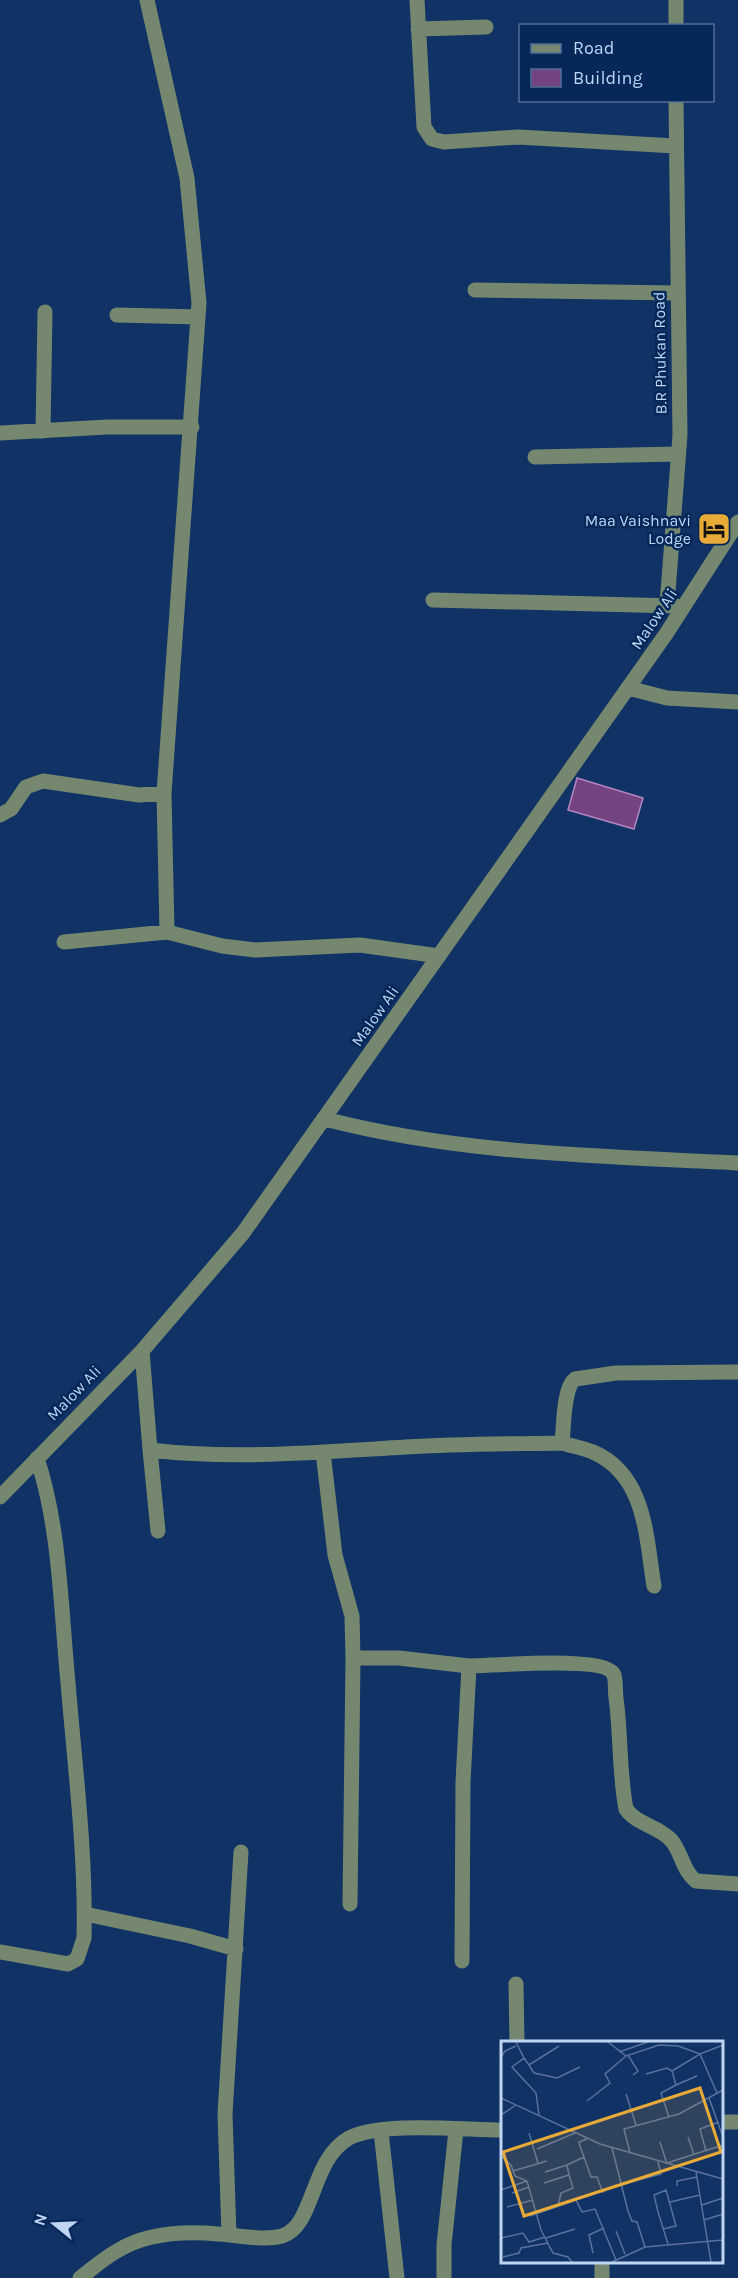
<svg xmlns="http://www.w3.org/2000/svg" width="738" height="2278" font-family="Karla,sans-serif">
  <rect width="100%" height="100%" fill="#103265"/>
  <path fill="#734481" stroke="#b386c1" stroke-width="1.5" d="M577 778 643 798 634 829 568 810Z"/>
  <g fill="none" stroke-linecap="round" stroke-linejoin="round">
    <path stroke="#75886f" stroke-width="15" d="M147 0 187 178 199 303 164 793 167 932 222 946 255 950 360 945 439 956
      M417 0 424 127 432 139 444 142 518 137 675 146
      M676 26V0
      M418 29 486 27
      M475 290 676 293
      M117 315 198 317
      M43 431 45 312
      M0 433 107 427H192
      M535 457 678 454
      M433 600 676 606
      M667 605 680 435 676 100
      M628 688 667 698 738 702
      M0 815 11 809 26 787 43 781 139 795 164 793
      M64 942 167 932
      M325 1119C459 1154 600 1156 738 1163
      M142 1351 150 1450C234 1460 322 1452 406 1447 458 1444 510 1444 562 1443 564 1427 563 1388 575 1379L616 1373 738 1372
      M562 1443C572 1446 583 1448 593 1452 646 1475 646 1537 654 1586
      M150 1450 158 1531
      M323 1452 335 1555 352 1616 353 1658H399L469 1666
      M0 1497 142 1351 243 1233 666 634 738 522
      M350 1904 353 1658
      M85 1914 190 1936 236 1949
      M0 1952 68 1964 77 1959 84 1938C86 1853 75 1768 68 1683 61 1611 60 1527 37 1458
      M462 1961 463 1782 469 1666C491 1666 606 1655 614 1675 616 1681 615 1691 616 1698 621 1734 619 1773 626 1809 637 1825 659 1826 672 1841 682 1854 683 1871 696 1881L738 1884
      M516 1984 517 2042
      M722 2122H738
      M381 2131 397 2278
      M229 2235 225 2114 241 1852
      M80 2278C92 2269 104 2258 117 2251 146 2233 185 2231 218 2234 237 2235 263 2241 282 2236 315 2226 310 2160 349 2138 381 2121 464 2130 502 2130
      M444 2278V2245L456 2130
      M602 2278V2262"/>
  </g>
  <defs>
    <symbol id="hotel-square" viewBox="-11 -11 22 22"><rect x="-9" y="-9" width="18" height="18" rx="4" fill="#e9ab38" stroke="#052859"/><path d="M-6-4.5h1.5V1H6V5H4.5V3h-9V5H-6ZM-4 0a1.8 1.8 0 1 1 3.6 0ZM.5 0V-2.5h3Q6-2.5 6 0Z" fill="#111"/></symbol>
  </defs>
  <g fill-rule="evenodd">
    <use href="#hotel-square" x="695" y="510" width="38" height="38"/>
  </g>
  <g text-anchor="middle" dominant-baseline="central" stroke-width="5" stroke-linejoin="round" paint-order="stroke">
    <g font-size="16" fill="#c0d5f4" stroke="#052859">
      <text transform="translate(660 353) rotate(-91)">B.R Phukan Road</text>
      <text transform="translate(654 619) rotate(-56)">Malow Ali</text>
      <text transform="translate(375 1016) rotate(-55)">Malow Ali</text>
      <text transform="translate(74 1393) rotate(-46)">Malow Ali</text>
    </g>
    <g font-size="16" fill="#c0d5f4" stroke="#052859" text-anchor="end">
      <text x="691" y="520">Maa Vaishnavi<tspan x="691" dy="18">Lodge</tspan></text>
    </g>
  </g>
  <g transform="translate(501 2041)">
    <rect width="222" height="222" fill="#103265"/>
    <path fill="none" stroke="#56739e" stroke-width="1.5" d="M15 1 23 17 11 26 35 52 38 74M107 1 125 15 158 4 177 5 199 13 222 4M118 11 147 1M127 14 137 30 132 34M0 16 4 10 15 5M23 17 28 24 58 5M28 24 33 32 56 37 79 26M171 30 199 13 216 52M145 33 166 27 171 30 175 44 160 52 168 76M175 44 196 35M125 53 135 84M0 57 99 103 222 138M208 57 222 96M86 60 109 42 104 33 125 15M0 74 15 64M28 92 37 122M187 96 193 114M86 98 78 101 79 105 90 136H96L102 152M159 101 166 123M111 107 127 170 131 180 136 181 144 206M36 108 74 92M205 110 199 88 218 81M129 112 123 88 178 73 222 49M0 115 10 124 14 135 26 140 40 189 52 212 67 216 71 221M166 122 222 104M12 130 46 120M44 131 66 124M195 131 210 221M68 134 66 124 83 116M43 142 68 134 72 147 60 152 57 165M119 144 160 133 157 121M176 145V140L196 136M0 149 26 140M11 152 28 146M169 161 199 154M201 164 222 157M6 166 32 159M29 175 75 159 81 171 94 168 115 219M203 179 222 173M162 188 175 185 165 149 153 154 157 171 167 203M115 190 124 213M0 197 22 192 28 201 44 196M45 197 74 188M92 212 88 194 103 187M2 216 18 212 20 207 47 202M111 221 144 206 222 199"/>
    <path fill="#e9ab38" fill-opacity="0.15" stroke="#e9ab38" stroke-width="3" d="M199 47 220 111 23 175 2 111Z"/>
    <rect width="222" height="222" fill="none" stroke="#c0d5f4" stroke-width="3"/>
  </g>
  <rect x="519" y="24" width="195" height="78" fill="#052859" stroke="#506d97" stroke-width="1.5"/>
  <rect x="531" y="44" width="30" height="9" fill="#75886f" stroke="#506d97" stroke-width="1.5"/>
  <text x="573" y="54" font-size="18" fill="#c0d5f4">Road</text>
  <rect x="531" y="69" width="30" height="18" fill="#734481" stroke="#506d97" stroke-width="1.5"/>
  <text x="573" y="84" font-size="18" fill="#c0d5f4">Building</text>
  <g transform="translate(54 2224) rotate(288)" stroke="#052859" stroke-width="4.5" paint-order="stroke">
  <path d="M0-4.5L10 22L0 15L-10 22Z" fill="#c0d5f4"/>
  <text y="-9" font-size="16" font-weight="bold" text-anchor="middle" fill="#c0d5f4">N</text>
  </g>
</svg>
